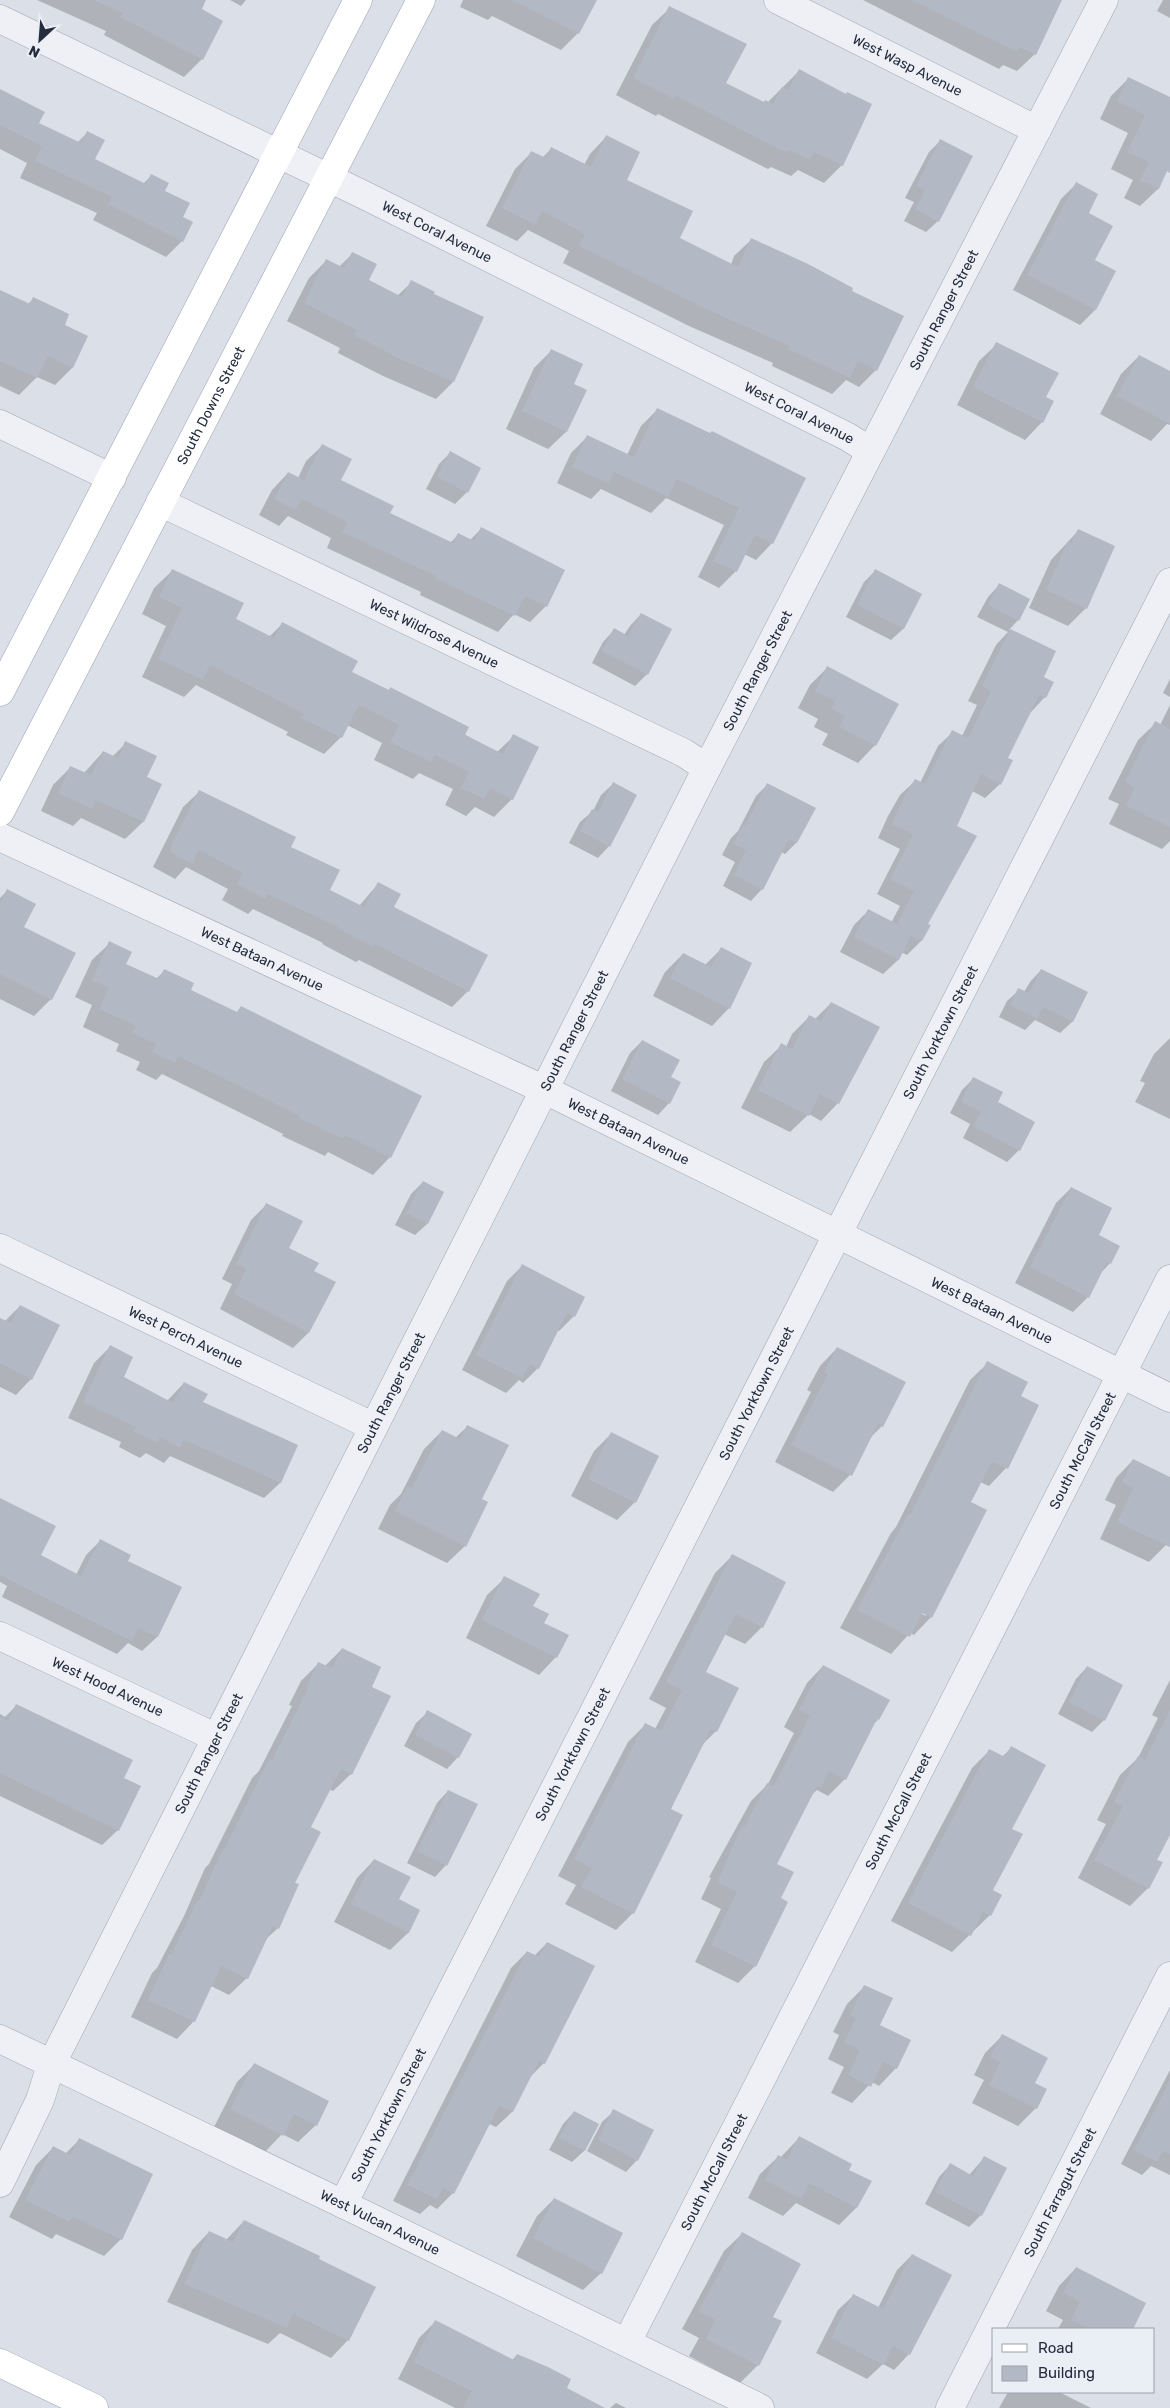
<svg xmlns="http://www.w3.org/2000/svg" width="1170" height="2408" font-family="Rubik,sans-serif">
  <rect width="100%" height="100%" fill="#dbdfe7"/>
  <path fill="#0003" fill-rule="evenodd" d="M37 0H205L200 10 221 21 202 59 184 77 104 35 106 31Z
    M230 0H246L241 6Z
    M463 0H595L578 33 561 50 492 16 488 20 460 7Z
    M863 0H1060L1035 54 1017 71 1003 65 999 69Z
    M1163 0H1170V18L1157 11Z
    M670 8 724 83 764 103H767L799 71 842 165 824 183 798 170 791 176 771 167 768 169 658 114 656 116 616 95 652 25Z
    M1129 78 1170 98V163L1158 189 1140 206 1124 198 1133 180 1111 169 1128 133 1100 119 1111 96Z
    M0 90 38 124 77 143 87 133 94 160 143 184 152 175 181 218 182 241 166 257 93 220 97 213 20 178 27 163 0 149Z
    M606 137 625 180 678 238 731 265 734 256 751 240 850 291 876 370 859 387 846 380 832 394 772 366 773 363 689 326 563 263 569 251 528 230 517 241 486 226 515 169 532 152 542 158 551 149 584 165 590 154Z
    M941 140 938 221 926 232 904 221 914 202 905 198 929 152Z
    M1076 184 1087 214 1093 261 1114 272 1095 310 1080 325 1013 290 1061 199Z
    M353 253 368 280 397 296 412 282 453 382 436 399 383 376 338 353 340 348 287 321 309 278 327 260 339 267Z
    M0 291 28 304 33 299 63 326 72 368 55 385 37 377 19 395 0 386Z
    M997 344 1045 398 1042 422 1025 440 957 405 979 361Z
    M551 351 572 385 585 391 566 432 548 449 506 429 534 368Z
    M1139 356 1170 373V425L1167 424 1151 441 1100 414 1121 374Z
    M657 410 772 543 756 560 744 554 736 571 719 588 698 577 724 525 666 498 651 513 601 489 591 499 557 483 571 453 587 437 627 455 641 426Z
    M323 445 339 481 389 514 450 543 458 535 469 541 482 528 546 606 530 622 514 614 498 632 420 595 421 592 327 548 331 538 288 516 279 526 259 515 272 490 288 473 298 478 306 461Z
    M450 453 467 492 455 504 426 489 439 464Z
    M1078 531 1086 608 1068 626 1029 608 1051 560Z
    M876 570 921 594 903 629 891 640 846 617 864 582Z
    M172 571 235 619 269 637 282 624 350 672 497 752 514 736 512 799 494 817 475 807 466 816 445 805 453 789 419 773 413 779 374 760 382 743 347 725 341 737 324 754 286 735 288 732 196 685 184 697 142 677 166 626 142 614 154 588Z
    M999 585 1018 620 1009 630 1055 652 1042 677 1045 697 1031 712 1006 758 1000 784 985 798 972 791 956 826 921 941 907 955 901 952 898 960 883 974 840 952 854 925 868 911 891 923 900 906 877 894 900 849 878 838 888 816 900 795 915 781 920 783 938 746 953 732 962 736 977 705 968 701 996 645 1008 632 977 617 988 597Z
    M641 614 647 674 635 686 592 663 603 642 614 630 624 635 630 626Z
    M827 668 875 745 858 763 822 745 828 734 814 727 818 719 798 708 810 685Z
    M1170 679V697L1163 693Z
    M1170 705V841L1162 849 1109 824 1119 804 1108 799 1138 740 1156 723 1160 725Z
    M126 743 146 778 160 784 143 822 125 839 81 818 73 826 41 811 53 785 71 767 84 773 103 752 112 757Z
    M613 784 609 846 598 858 569 843 580 822 593 811 601 795Z
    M767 785 814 808 796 843 785 854 781 852 762 889 751 901 723 886 735 862 722 855 731 838 738 831 756 796Z
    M199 792 290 848 329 890 359 906 378 884 392 907 468 991 452 1007 359 960 356 962 322 944 323 943 253 909 248 914 222 900 228 889 186 867 175 879 153 867 183 807Z
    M7 891 51 999 34 1016 0 999V898Z
    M110 943 124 964 156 979 165 970 189 990 236 1013 241 1008 390 1157 373 1175 328 1152 325 1156 282 1136 283 1134 162 1074 156 1080 136 1070 140 1062 116 1051 119 1044 83 1027 92 1005 75 997 92 960Z
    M721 949 729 1008 712 1026 653 996 665 972 683 954 705 965Z
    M1041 970 1087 993 1072 1022 1060 1033 1035 1020 1025 1030 999 1017 1007 1001 1019 990 1024 992 1030 982Z
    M831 1003 838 1103 821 1121 809 1114 790 1132 741 1108 764 1062 782 1045 786 1047 792 1034 810 1016 815 1019Z
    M1170 1038V1119L1135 1102 1145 1083 1140 1081 1154 1054Z
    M642 1041 670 1077 669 1103 658 1115 611 1091 630 1053Z
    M974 1078 996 1102 1019 1150 1007 1162 963 1138 970 1124 950 1113 962 1090Z
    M423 1182 443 1193 427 1224 415 1235 395 1225 411 1194Z
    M1071 1188 1110 1263 1101 1273 1088 1297 1073 1312 1015 1283 1056 1203Z
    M266 1205 288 1248 313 1271 308 1333 293 1348 220 1309 232 1284 222 1279 251 1220Z
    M522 1266 574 1316 559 1331 557 1330 538 1368 523 1383 519 1380 506 1393 462 1370 507 1281Z
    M20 1306 31 1379 16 1395 0 1387V1319L5 1321Z
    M110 1347 123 1377 167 1401 184 1383 202 1403 297 1446 280 1483 264 1498 170 1456 164 1463 146 1453 140 1458 119 1447 121 1442 68 1418 94 1363Z
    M837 1348 882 1426 870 1438 850 1475 833 1492 775 1462 811 1392 807 1390 820 1366Z
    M988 1363 1020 1396 1006 1468 989 1486 980 1482 969 1503 931 1617 914 1635 910 1633 891 1654 840 1628 891 1533 896 1527 970 1380ZM916 1611 926 1614V1616Z
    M468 1426 480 1499 465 1546 447 1563 378 1529 390 1505 401 1494 424 1449 442 1431 455 1438Z
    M611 1434 635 1502 617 1520 571 1496 594 1451Z
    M1133 1460 1170 1478V1538L1166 1545 1149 1562 1100 1539 1116 1505 1105 1500 1116 1478Z
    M0 1500 39 1556 76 1575 86 1555 100 1541 127 1562 180 1587 157 1637 142 1651 128 1643 117 1654 2 1597 7 1586 0 1582Z
    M732 1556 762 1627 745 1644 724 1634 704 1672 716 1731 701 1746 669 1810 633 1913 616 1930 565 1904 576 1885 558 1876 628 1742 645 1725 655 1729 666 1708 649 1699 715 1573Z
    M505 1578 543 1624 556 1657 539 1675 466 1638 487 1595Z
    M342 1649 370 1687 351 1774 333 1791 329 1789 310 1827 294 1883 278 1928 264 1941 247 1978 229 1995 211 1986 194 2021 177 2039 131 2017 152 1973 157 1968 184 1916 205 1868 209 1864 252 1778 259 1771 292 1706 289 1705 301 1681 319 1663 325 1666Z
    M823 1666 878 1720 872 1725 845 1779 828 1796 817 1790 809 1797 775 1864 779 1899 755 1966 738 1983 695 1962 721 1909 701 1899 711 1878 709 1877 751 1801 768 1784 794 1733 784 1727 807 1683Z
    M1087 1667 1104 1720 1092 1732 1058 1714 1076 1679Z
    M1170 1680V1833L1156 1860 1148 1888 1130 1906 1078 1878 1106 1824 1097 1820 1120 1775 1138 1758 1158 1718 1152 1715Z
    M16 1706 122 1778 118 1830 102 1845 0 1796V1714L5 1717Z
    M428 1712 458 1757 447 1769 404 1746 416 1723Z
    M1011 1748V1829L992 1891 990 1915 952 1952 891 1921 972 1768 989 1751 1002 1757Z
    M448 1791 446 1865 435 1877 407 1863 437 1803Z
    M374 1860 398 1900 419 1911 408 1933 390 1950 334 1922 357 1878Z
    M547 1943 544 2063 528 2079 512 2112 496 2127 489 2124 453 2193 437 2209 430 2205 420 2214 393 2201 511 1968 527 1952 534 1956Z
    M865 1986 896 2068 879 2086 872 2082 852 2103 831 2093 844 2067 828 2059 839 2035 833 2032 847 2004Z
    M1002 2036 1034 2083 1046 2089 1036 2108 1018 2126 972 2103 984 2080 974 2075 985 2053Z
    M255 2064 316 2125 298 2142 282 2134 264 2153 214 2127 237 2082Z
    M1170 2070V2175L1151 2166 1142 2175 1121 2164Z
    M614 2111 637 2160 626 2172 587 2151 602 2122Z
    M574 2112 597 2124 584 2151 572 2162 549 2150 563 2124Z
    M800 2137 847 2170 856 2208 839 2225 796 2203 783 2216 748 2198 760 2174 778 2157 780 2158Z
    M79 2140 121 2239 104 2256 56 2234 52 2239 9 2217 36 2165 53 2148 65 2154Z
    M984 2158 981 2215 969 2227 925 2204 939 2177 950 2165 969 2175Z
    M554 2199 601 2273 583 2290 516 2256 537 2216Z
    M244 2221 317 2260 348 2340 331 2358 280 2333 268 2344 167 2302 192 2250 209 2232 226 2240Z
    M742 2234 758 2365 740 2383 689 2356 699 2338 682 2329 724 2251Z
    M912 2255 909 2354 894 2370 883 2364 867 2379 816 2353 838 2310 854 2295 878 2308 897 2270Z
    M1076 2268 1145 2304 1132 2329H1058L1063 2320 1046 2311 1059 2286Z
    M436 2321 512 2360 517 2355 565 2389 603 2408H455L398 2379 419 2338Z
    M1008 2392H1059L1091 2408H999Z
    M616 2403 626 2408H610Z"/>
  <path fill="#b2b8c4" d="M93 0H206L202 9 223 21 203 60 120 17 123 13Z
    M512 0H597L579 34Z
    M912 0H1062L1036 55 1019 47 1017 52Z
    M669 6 747 44 726 83 764 102 765 100 773 104 782 87 788 90 799 69 846 94 847 92 872 104 843 166 814 152 810 160 788 150 787 153 676 96 674 99 633 78Z
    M1128 77 1170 97V173L1167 171 1159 189 1140 180 1149 162 1127 152 1145 115 1117 101Z
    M0 89 45 112 39 123 81 143 87 131 105 140 95 159 146 184 151 174 169 183 165 191 190 203 183 217 193 222 183 242 108 204 112 197 35 161 42 146 0 125Z
    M606 135 640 152 627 180 693 211 680 238 738 267 751 238 808 264 853 288 852 291 904 316 877 371 858 361 850 378 788 349 789 346 706 309 579 246 585 234 542 211 535 225 502 208 531 151 546 158 551 147 591 167Z
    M940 139 973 156 939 222 915 209 925 190 916 186Z
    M1076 182 1098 194 1089 213 1113 226 1095 260 1116 271 1096 310 1027 275Z
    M352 252 377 264 369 280 402 297 411 280 435 292 434 294 484 317 454 382 400 359 354 335 357 330 304 303 326 259 344 268Z
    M0 290 30 304 33 297 69 314 65 325 88 336 73 368 48 356 37 378 0 361Z
    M996 342 1059 373 1046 397 1054 401 1043 423 973 387Z
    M551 349 583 364 574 384 587 390 567 432 522 411Z
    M1139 355 1170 371V424L1117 396Z
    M657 408 710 433 712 431 806 478 773 544 755 535 737 572 713 561 739 508 677 479 668 497 614 472 609 484 572 467 587 435 634 457Z
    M322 444 352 459 341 480 394 506 390 513 453 543 458 533 474 541 481 527 565 570 547 607 525 596 515 616 435 578 436 576 342 532 347 522 302 499 296 510 274 499 288 472 304 480Z
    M450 451 481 468 468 493 437 477Z
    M1078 529 1115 546 1087 609 1046 590 1068 541 1071 543Z
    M172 569 244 603 236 619 274 638 282 622 358 661 352 672 389 690 390 687 469 727 465 735 503 754 513 734 539 747 513 800 490 788 484 799 461 788 469 772 435 755 431 762 390 742 399 725 359 705 342 738 302 718 304 714 210 665 203 680 158 659 182 608 159 597Z
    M875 569 922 594 904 629 857 605Z
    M999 583 1030 599 1019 621 988 605Z
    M641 613 672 629 648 675 602 651 614 628 628 636Z
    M1010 629 1056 651 1044 677 1054 682 1046 698 1039 695 1008 758 1013 760 1001 785 981 774 957 826 977 836 928 924 931 925 922 941 911 936 899 960 854 937 868 909 897 924 914 891 890 879 913 834 892 824 902 800 915 779 925 784 952 730 968 738 991 691 982 686Z
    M827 666 899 704 876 746 839 727 845 716 831 709 835 701 815 691Z
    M1155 721 1170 729V827L1126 806 1135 787 1125 782Z
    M125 741 157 756 147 777 162 784 144 822 96 800 92 809 58 793 70 766 91 775 103 751 118 758Z
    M613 782 637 795 610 847 580 831 592 809 598 812Z
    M767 783 816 808 797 843 789 839 763 890 734 875 746 850 733 844 743 825 745 826Z
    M199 790 296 837 291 847 340 870 330 890 364 907 378 882 401 894 394 907 488 955 469 992 375 944 373 947 337 928 338 927 268 894 265 899 237 884 243 873 199 850 192 864 171 853V845Z
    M7 889 36 904 24 927 76 953 52 1000 0 974V903Z
    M109 941 132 952 126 964 159 979 164 969 194 983 191 990 237 1012 241 1006 422 1096 391 1158 345 1135 343 1139 299 1118 300 1116 178 1056 175 1063 152 1052 156 1044 132 1033 136 1026 99 1009 109 988 92 980Z
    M721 947 752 963 730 1009 670 978 683 953 711 967Z
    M1041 969 1088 992 1073 1022 1043 1007 1037 1019 1010 1005 1018 988 1029 993Z
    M831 1002 880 1027 839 1104 820 1094 809 1116 758 1090 781 1043 792 1049 809 1015 821 1021Z
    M642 1040 680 1060 671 1077 681 1082 670 1104 622 1079Z
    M973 1077 1003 1092 998 1102 1035 1122 1020 1151 973 1126 981 1112 961 1102Z
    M423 1181 444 1192 428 1224 406 1213Z
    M1071 1187 1112 1208 1099 1235 1120 1246 1111 1264 1107 1262 1089 1298 1030 1267Z
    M266 1203 303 1221 289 1248 319 1263 314 1271 336 1282 309 1333 234 1294 246 1269 236 1264Z
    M522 1264 585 1297 575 1317 567 1313 539 1369 530 1364 522 1378 476 1355Z
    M20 1305 60 1325 32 1380 0 1363V1318L11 1323Z
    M110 1345 133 1357 124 1377 173 1403 184 1382 208 1394 203 1402 298 1445 281 1483 184 1440 180 1448 160 1437 157 1443 133 1431 136 1427 83 1402Z
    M837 1347 906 1382 883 1427 878 1424 852 1476 791 1445 828 1374 824 1372Z
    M987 1361 1028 1382 1021 1396 1039 1405 1008 1469 992 1462 971 1502 987 1510 932 1618 922 1613 910 1637 857 1610 908 1514 910 1515Z
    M467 1425 509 1445 482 1499 488 1502 466 1547 395 1511 407 1486 412 1488 442 1430 460 1439Z
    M611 1432 659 1456 636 1503 588 1479Z
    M1133 1459 1170 1477V1547L1117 1522 1133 1488 1122 1482Z
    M0 1498 56 1526 41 1555 81 1576 100 1539 131 1555 128 1561 182 1587 158 1637 138 1628 132 1641 0 1575Z
    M732 1554 786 1582 763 1628 736 1614 706 1672 739 1688 717 1732 711 1729 671 1809 683 1815 634 1914 581 1887 592 1868 574 1859 645 1723 661 1731 682 1690 666 1682Z
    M504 1576 540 1594 533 1606 549 1614 544 1623 569 1635 557 1658 482 1620Z
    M342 1648 381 1667 372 1687 391 1696 352 1775 341 1769 311 1827 321 1832 295 1883 299 1884 279 1929 273 1926 248 1979 221 1966 195 2022 148 2000 169 1954 171 1955 197 1901H199L223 1849 224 1850 269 1759 272 1760 308 1688 306 1687 318 1662 332 1668Z
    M823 1665 890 1700 879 1720 877 1719 846 1780 829 1771 821 1788 817 1786 777 1864 794 1872 781 1898 788 1902 756 1967 711 1945 737 1892 717 1882 742 1826 744 1827 767 1783 774 1786 810 1716 799 1710Z
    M1087 1666 1123 1685 1105 1721 1069 1702Z
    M16 1704 133 1760 124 1778 141 1786 119 1831 0 1773V1717L8 1721Z
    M427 1710 472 1734 459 1758 415 1735Z
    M1170 1710V1835L1157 1860 1163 1862 1149 1889 1094 1860 1123 1806 1114 1802 1138 1756 1145 1760Z
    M1011 1746 1046 1765 1012 1829 1023 1834 993 1890 1002 1895 991 1916 983 1912 971 1936 908 1903 989 1749 1005 1757Z
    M448 1790 478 1804 447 1866 417 1851Z
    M374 1859 411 1877 399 1899 420 1910 409 1933 351 1904Z
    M547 1942 595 1966 545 2064 539 2061 513 2112 499 2106 454 2194 443 2188 437 2199 407 2185 527 1951 539 1957Z
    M864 1985 893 1998 880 2025 911 2040 897 2069 883 2062 871 2087 848 2075 860 2050 844 2042 856 2018 850 2015Z
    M1002 2034 1048 2058 1035 2083 1047 2089 1037 2109 989 2085 1000 2062 990 2057Z
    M254 2063 329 2101 317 2126 294 2114 283 2136 230 2109Z
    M1170 2080V2154L1163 2151 1157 2162 1134 2150Z
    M613 2109 654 2130 638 2161 598 2140Z
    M574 2111 599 2124 585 2151 559 2138Z
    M799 2136 852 2164 849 2170 872 2181 857 2208 809 2183 801 2199 765 2180 778 2155 787 2160Z
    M79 2138 153 2174 122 2240 73 2217 70 2222 25 2200 53 2146 70 2155Z
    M984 2156 1007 2168 982 2216 935 2192 950 2163 973 2176Z
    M554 2198 623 2233 602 2274 533 2238Z
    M244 2220 320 2256 319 2259 376 2287 349 2341 293 2314 287 2328 184 2284 209 2231 233 2242Z
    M742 2232 801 2264 773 2317 782 2321 759 2366 706 2339 715 2320 698 2311Z
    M912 2254 952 2275 910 2355 893 2346 884 2365 831 2338 853 2294 883 2309Z
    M1076 2267 1146 2303 1133 2329H1089L1071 2320 1080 2302 1063 2293Z
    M435 2320 514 2360 517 2354 548 2367 571 2379 567 2388 605 2408H463L472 2391 414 2362Z"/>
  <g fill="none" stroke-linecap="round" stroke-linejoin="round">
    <defs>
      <g id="minor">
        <path id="s1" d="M778 0 1037 130"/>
        <path id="s2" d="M0 19 366 196 848 437 870 451"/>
        <path d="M0 424 112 478"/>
        <path id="s3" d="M160 502 684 753 707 768"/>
        <path id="s4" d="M0 837 545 1090 1170 1398"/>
        <path id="s5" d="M0 1248 372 1426"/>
        <path id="s6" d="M0 1636 215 1737"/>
        <path id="s7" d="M0 2039 343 2204 760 2408"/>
        <path id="s8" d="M0 2183 40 2100 51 2065 707 768 1104 0"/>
        <path id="s9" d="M343 2204 1170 582"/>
        <path id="s10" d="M627 2342 1170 1279"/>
        <path id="s11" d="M950 2408 1170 1976"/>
      </g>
      <g id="major">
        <path d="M0 692 358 0"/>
        <path id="s12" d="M0 812 421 0"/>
        <path d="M0 2363 94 2408"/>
      </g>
    </defs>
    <use href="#minor" stroke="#a0a6b1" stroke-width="29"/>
    <use href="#major" stroke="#99a3b3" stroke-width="29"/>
    <use href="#minor" stroke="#eef0f5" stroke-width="28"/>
    <use href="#major" stroke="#fff" stroke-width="28"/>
  </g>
  <g text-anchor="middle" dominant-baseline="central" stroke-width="4" stroke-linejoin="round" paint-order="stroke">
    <g font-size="14" fill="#242c3e" stroke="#eaeef5">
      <text stroke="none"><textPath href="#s1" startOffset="145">West Wasp Avenue</textPath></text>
      <text stroke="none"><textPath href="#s2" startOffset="486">West Coral Avenue</textPath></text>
      <text stroke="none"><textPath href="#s8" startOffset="2098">South Ranger Street</textPath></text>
      <text stroke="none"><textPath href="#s12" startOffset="458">South Downs Street</textPath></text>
      <text stroke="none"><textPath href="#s2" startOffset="891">West Coral Avenue</textPath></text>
      <text stroke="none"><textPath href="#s3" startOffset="304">West Wildrose Avenue</textPath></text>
      <text stroke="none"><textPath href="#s8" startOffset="1692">South Ranger Street</textPath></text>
      <text stroke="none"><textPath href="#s4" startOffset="289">West Bataan Avenue</textPath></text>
      <text stroke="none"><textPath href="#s8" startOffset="1288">South Ranger Street</textPath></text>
      <text stroke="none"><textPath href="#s9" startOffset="1315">South Yorktown Street</textPath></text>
      <text stroke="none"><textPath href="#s4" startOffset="694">West Bataan Avenue</textPath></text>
      <text stroke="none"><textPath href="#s4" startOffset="1099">West Bataan Avenue</textPath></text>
      <text stroke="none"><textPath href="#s5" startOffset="206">West Perch Avenue</textPath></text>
      <text stroke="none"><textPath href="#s8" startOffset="882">South Ranger Street</textPath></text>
      <text stroke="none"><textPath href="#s9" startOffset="910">South Yorktown Street</textPath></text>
      <text stroke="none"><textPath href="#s10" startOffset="1001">South McCall Street</textPath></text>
      <text stroke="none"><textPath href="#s6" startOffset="119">West Hood Avenue</textPath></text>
      <text stroke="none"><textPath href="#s8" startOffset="478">South Ranger Street</textPath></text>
      <text stroke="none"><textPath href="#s9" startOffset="505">South Yorktown Street</textPath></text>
      <text stroke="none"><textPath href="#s10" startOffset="596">South McCall Street</textPath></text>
      <text stroke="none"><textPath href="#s9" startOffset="100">South Yorktown Street</textPath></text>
      <text stroke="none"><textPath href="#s10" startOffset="191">South McCall Street</textPath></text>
      <text stroke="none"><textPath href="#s11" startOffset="242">South Farragut Street</textPath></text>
      <text stroke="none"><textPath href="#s7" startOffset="422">West Vulcan Avenue</textPath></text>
    </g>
  </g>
  <rect x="992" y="2328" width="162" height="65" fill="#eaeef5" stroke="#9ba0ac"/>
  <rect x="1002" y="2344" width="25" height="8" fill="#ffffff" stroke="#9ba0ac"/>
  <text x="1038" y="2353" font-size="15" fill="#242c3e">Road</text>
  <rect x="1002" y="2366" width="25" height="15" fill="#b2b8c4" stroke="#9ba0ac"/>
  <text x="1038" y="2378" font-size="15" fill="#242c3e">Building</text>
  <g transform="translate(40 40) rotate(206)" stroke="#eaeef5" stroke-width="4" paint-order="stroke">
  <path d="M0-4L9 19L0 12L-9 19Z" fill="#242c3e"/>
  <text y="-8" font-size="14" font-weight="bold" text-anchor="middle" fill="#242c3e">N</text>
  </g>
</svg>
